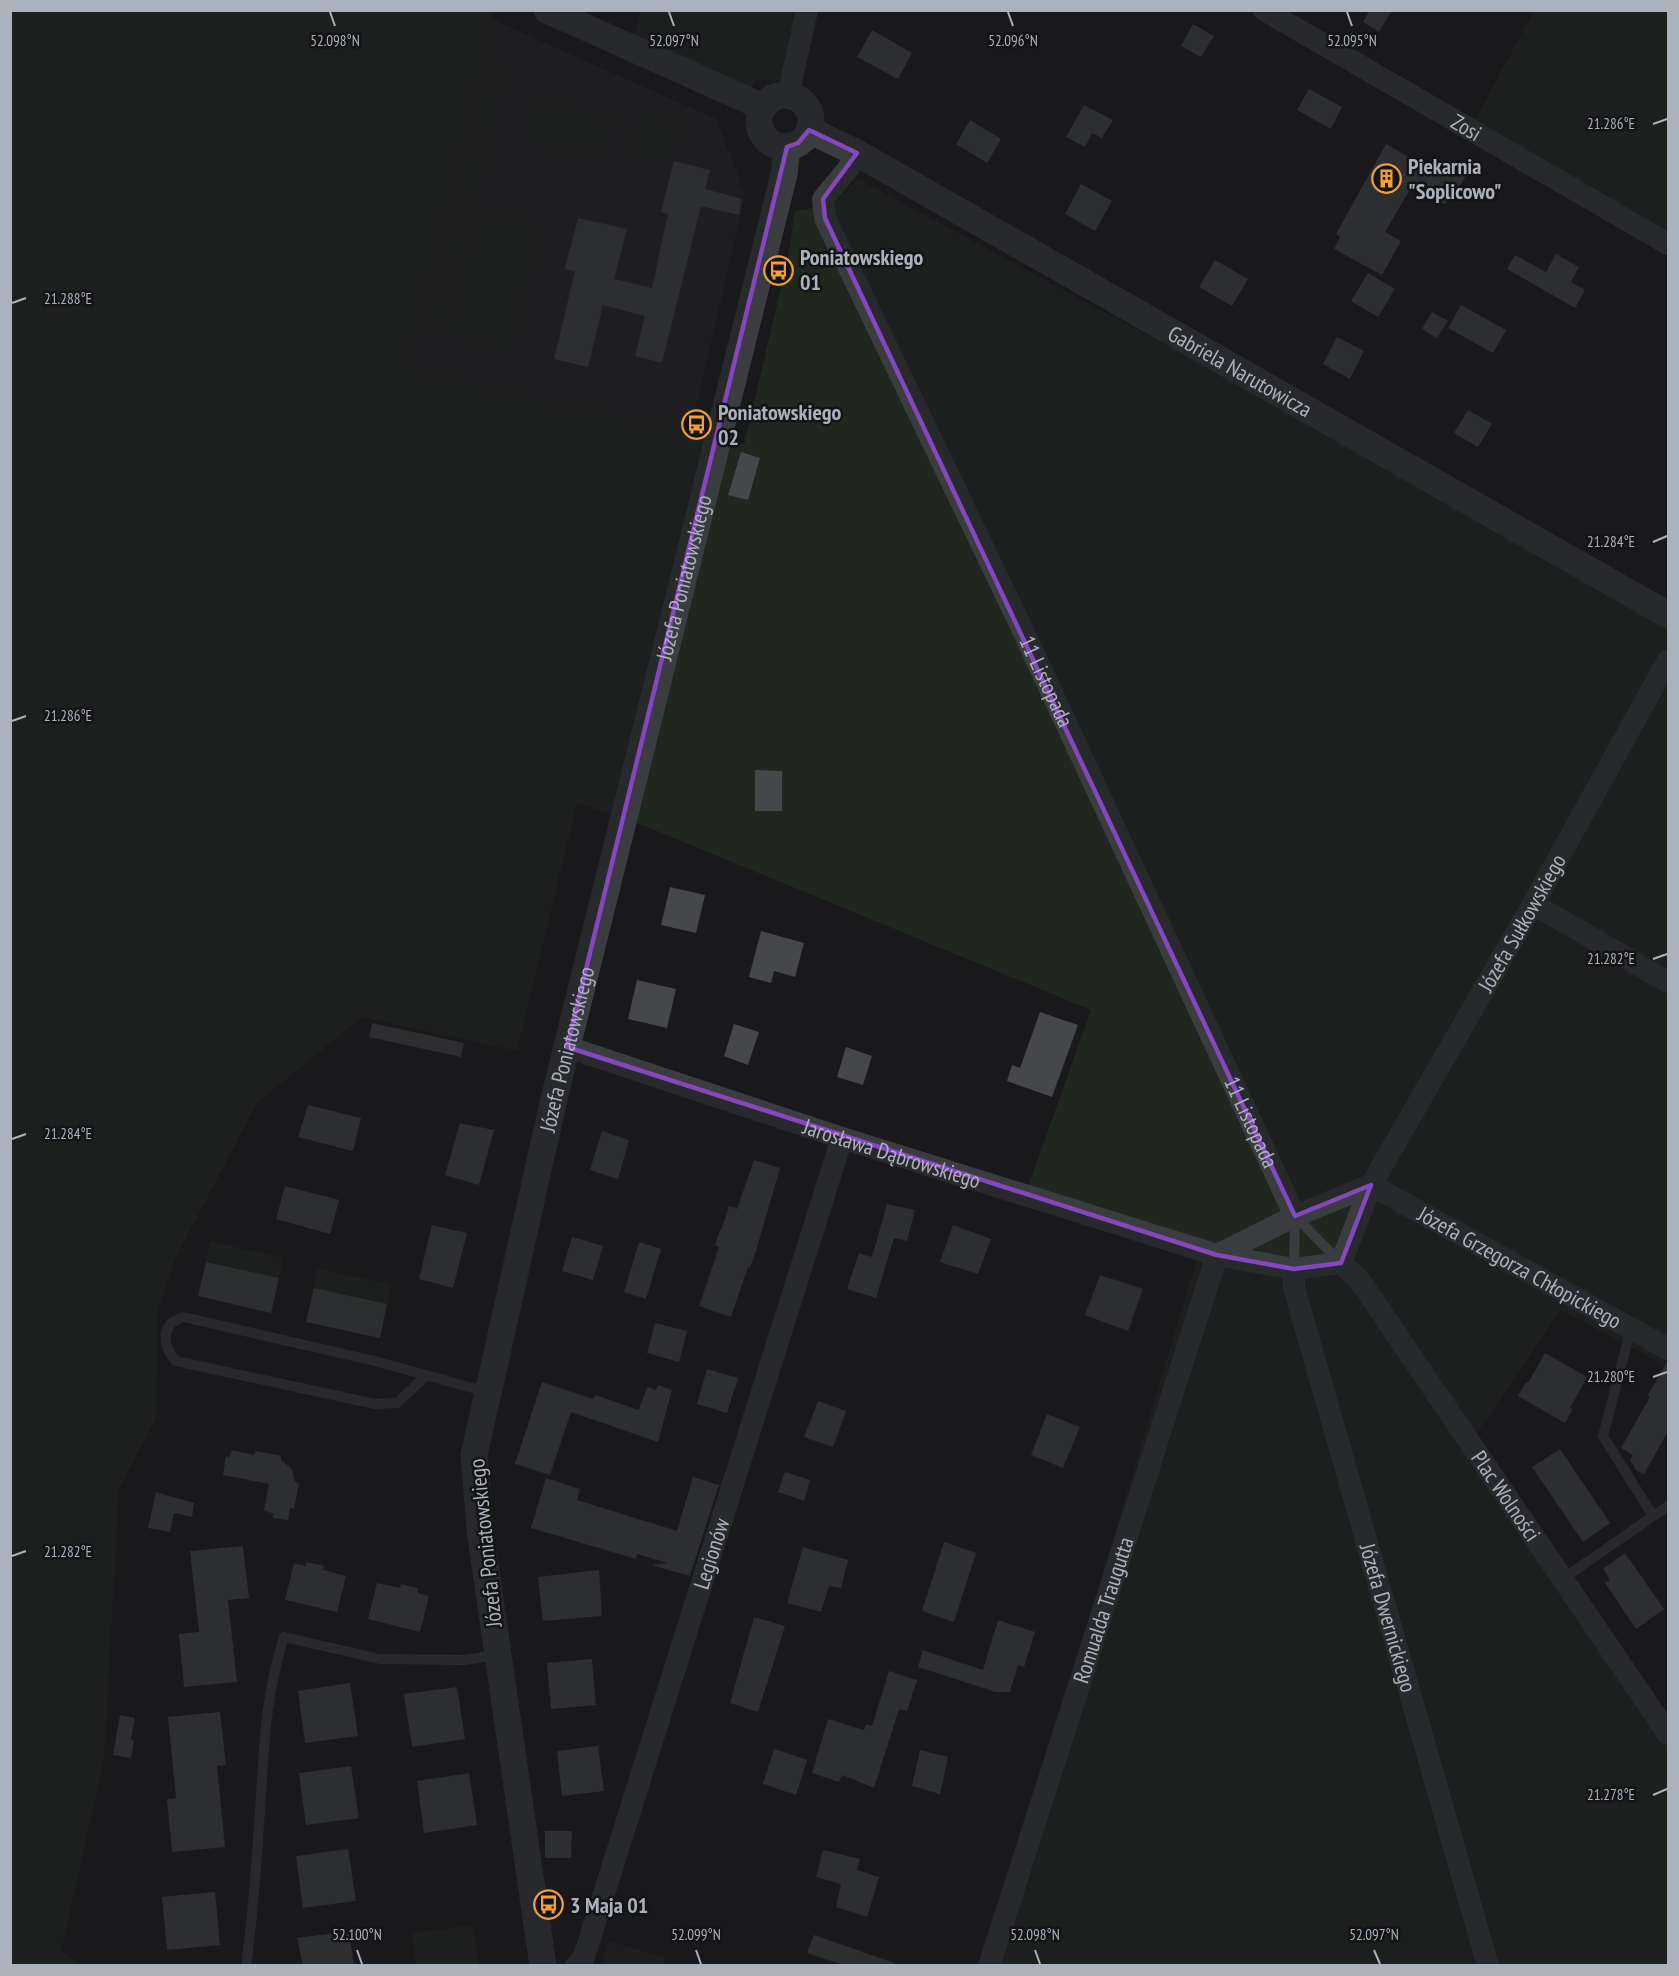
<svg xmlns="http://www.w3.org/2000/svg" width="1679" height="1976" font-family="'PT Sans Narrow',sans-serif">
  <rect width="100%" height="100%" fill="#19191b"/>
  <path fill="#252528" d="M491 19 716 119 739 178 737 187 745 191V195L689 437 405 370Z
    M609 1941 665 1958 663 1964 669 1965H602Z"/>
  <path fill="#1f271f" d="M11 11H493L406 370 744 445 787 262 795 211 832 205 858 179 1668 616V1367L1560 1310 1471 1442 1668 1734V1965H985L1196 1262 1024 1198 1091 1010 640 824 577 803 517 1051 362 1017 257 1103 175 1259 158 1309 156 1418 119 1489 104 1759 61 1952 81 1965H11Z
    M641 11H808L792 82 756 80 743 97 632 48Z
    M1534 11H1668V244L1470 129Z
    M489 68 505 72 442 334 427 330Z
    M534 100 612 117 602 160 525 143Z
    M642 112 679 121 668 162 631 153Z
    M476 211 540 225 510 351 447 335Z
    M210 1241 283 1258 279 1278 206 1262Z
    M318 1268 391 1285 387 1304 314 1288Z
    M473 1925 479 1965H416L412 1933Z"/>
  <path fill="#46474b" d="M1370 10H1392L1379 32 1363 22Z
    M1193 24 1214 36 1201 57 1181 46Z
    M872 30 912 53 898 79 857 57Z
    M1309 89 1342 107 1331 129 1297 110Z
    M1084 105 1113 120 1102 138 1092 133 1085 147 1066 137Z
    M970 120 1001 139 987 163 956 144Z
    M1386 144 1437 173 1443 162 1466 175 1454 197 1451 195 1445 204 1412 186 1385 232 1401 241 1382 275 1334 249 1340 237 1336 234Z
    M674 161 710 170 705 189 742 199 739 215 701 206 662 363 635 356 645 316 603 305 588 367 554 359 575 271 565 269 578 218 627 229 614 279 652 288 668 214 661 212Z
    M1081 184 1112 201 1095 231 1065 214Z
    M1556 254 1579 267 1571 282 1585 290 1575 308 1507 269 1515 255 1546 272Z
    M1215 260 1248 279 1232 306 1199 287Z
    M1368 273 1395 289 1378 317 1351 301Z
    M1461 305 1506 330 1493 353 1448 328Z
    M1432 312 1448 321 1437 338 1422 329Z
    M1337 337 1364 351 1350 379 1323 364Z
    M1468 410 1492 424 1478 447 1454 433Z
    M741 452 760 458 748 500 728 495Z
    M755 770 782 771V811H755Z
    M670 887 705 895 696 933 661 925Z
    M761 931 804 943 795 977 774 971 771 983 749 977Z
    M637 980 676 989 667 1028 628 1019Z
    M1040 1012 1078 1025 1052 1097 1007 1081 1012 1065 1020 1068Z
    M372 1023 464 1043 461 1057 369 1037Z
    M734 1024 759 1032 748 1065 724 1056Z
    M846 1047 872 1056 863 1085 837 1077Z
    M308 1105 361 1118 353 1151 298 1137Z
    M460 1123 494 1130 479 1185 445 1175Z
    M602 1131 629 1140 618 1179 590 1170Z
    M754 1160 780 1168 756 1251 750 1268 748 1267 731 1317 699 1306 719 1247 715 1245 720 1230 721 1231 729 1206 737 1209Z
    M285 1186 339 1200 330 1234 276 1219Z
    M887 1204 915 1210 907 1241 894 1238 876 1298 847 1289 859 1253 872 1257Z
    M432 1225 467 1233 453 1288 419 1279Z
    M953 1225 991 1239 978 1274 940 1262Z
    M572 1237 603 1246 593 1280 562 1271Z
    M639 1242 661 1249 646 1299 624 1292Z
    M206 1262 279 1278 271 1313 198 1296Z
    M1100 1275 1143 1289 1128 1331 1085 1315Z
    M314 1288 387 1304 380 1338 306 1322Z
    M655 1323 687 1331 679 1362 647 1353Z
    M1545 1353 1587 1377 1570 1408 1573 1409 1565 1423 1518 1396 1526 1382 1528 1383Z
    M1667 1362H1668V1431L1644 1474 1636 1470 1630 1460 1633 1455 1621 1448 1650 1397 1648 1395Z
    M707 1369 738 1378 727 1413 697 1404Z
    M542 1382 593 1399 595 1395 639 1410 647 1387 656 1390 658 1385 672 1390 658 1442 571 1412 550 1475 515 1464Z
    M818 1401 846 1411 833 1447 804 1437Z
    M1047 1414 1080 1427 1063 1468 1031 1455Z
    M1560 1449 1610 1523 1583 1542 1532 1467Z
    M231 1450 254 1455 256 1451 281 1456V1460L292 1469 295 1482 299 1483 294 1509 290 1508 288 1520 273 1518 274 1514 264 1510 269 1484 223 1475 226 1456 230 1457Z
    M785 1472 810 1480 804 1501 778 1492Z
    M693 1477 719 1485 690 1576 651 1565 668 1563 637 1554 636 1559 531 1528 546 1478 580 1489 577 1500 677 1531Z
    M156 1492 194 1503 192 1517 174 1513 170 1532 148 1528Z
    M944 1542 976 1553 954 1622 922 1611Z
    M243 1546 249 1598 228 1600 237 1682 184 1687 179 1634 199 1632 190 1551Z
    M803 1547 848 1560 841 1588 829 1586 821 1612 787 1603Z
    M1625 1553 1664 1609 1636 1629 1605 1583 1610 1580 1603 1569Z
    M306 1562 324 1566 323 1570 346 1576 337 1612 285 1600 294 1563 306 1566Z
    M599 1570 602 1616 543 1621 538 1577Z
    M377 1583 400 1588 401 1584 418 1588 417 1593 429 1596 420 1632 368 1619Z
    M754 1617 785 1626 758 1712 730 1703Z
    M998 1620 1035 1632 1024 1667 1018 1665 1010 1692H996L918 1667 923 1650 983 1670Z
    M592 1659 596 1705 551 1709 547 1663Z
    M889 1671 917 1680 907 1711 899 1709 874 1788 842 1775 839 1782 812 1773 828 1719 864 1730 866 1724 872 1726Z
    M350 1683 358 1736 305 1743 298 1691Z
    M457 1687 465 1739 412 1747 404 1694Z
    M220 1712 226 1765 217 1766 225 1847 172 1852 167 1799 176 1798 168 1717Z
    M120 1715 135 1718 131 1739 134 1740 131 1758 113 1755Z
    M598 1746 604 1791 562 1796 557 1751Z
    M774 1749 807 1760 796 1795 763 1784Z
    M920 1750 948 1757 940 1794 912 1786Z
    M351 1766 359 1818 306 1825 299 1773Z
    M469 1773 477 1825 424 1833 417 1781Z
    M545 1831H572L571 1858H545Z
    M348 1849 356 1901 303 1908 296 1856Z
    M823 1850 860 1859 857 1870 879 1877 867 1917 836 1907 841 1884 816 1877Z
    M215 1892 220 1945 167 1950 162 1897Z
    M349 1931 354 1965H303L297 1938Z
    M814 1935 894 1963V1965H844L807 1953Z"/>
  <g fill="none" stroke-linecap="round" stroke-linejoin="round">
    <path stroke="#3a3c40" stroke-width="10" d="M1295 1216 1341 1263
      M1294 1269 1295 1216
      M1631 1328 1603 1436 1653 1516
      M427 1375 397 1403 375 1404 176 1361C162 1346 160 1324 183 1317L375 1361 487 1392
      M1564 1578 1668 1506
      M246 1966C254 1909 257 1853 261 1796 264 1743 267 1688 284 1637L380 1659 465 1660 497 1655"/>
    <g stroke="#3a3c40" stroke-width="22">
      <path id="s1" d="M1264 10 1668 244"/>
      <path d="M788 96 807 10"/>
      <path id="s2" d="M857 153 848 169 823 199 825 218 1019 622 1295 1216"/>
      <path d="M1533 904 1668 982"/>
      <path id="s3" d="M567 1047 842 1138 1217 1255 1294 1269 1341 1263"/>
      <path id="s4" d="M1371 1185 1668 1349"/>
      <path id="s5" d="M1341 1263 1371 1185 1533 904 1668 660"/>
      <path id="s6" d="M1341 1263 1360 1281 1668 1734"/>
      <path id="s7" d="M1294 1269V1288L1488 1966"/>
      <path id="s8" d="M576 1966 584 1957 842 1138"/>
      <path id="s9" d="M989 1966 1217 1255 1295 1216 1371 1185"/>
    </g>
    <g stroke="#3a3c40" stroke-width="27">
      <path d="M547 10 763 107"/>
      <circle cx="785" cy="121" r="26"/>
      <path id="s10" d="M809 130 857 153 1668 615"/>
      <path id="s11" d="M543 1966 480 1530 474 1455 554 1099 784 174 787 147"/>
    </g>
  </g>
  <path d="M0 0H1679V1976H0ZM809 130 857 153 823 199 825 218 1295 1216 1371 1185 1341 1263 1294 1269 1217 1255 567 1047 787 147 798 143Z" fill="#19191b" fill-opacity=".55" fill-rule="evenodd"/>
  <path fill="none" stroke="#8547be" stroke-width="4.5" stroke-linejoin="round" d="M809 130 857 153 823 199 825 218 1295 1216 1371 1185 1341 1263 1294 1269 1217 1255 567 1047 787 147 798 143Z"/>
  <path fill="none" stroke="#acb2bb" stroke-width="2" d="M330 12 335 26M669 12 674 26M1008 12 1013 26M1347 12 1352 26M1653 124 1667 119M12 303 26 298M1653 542 1667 536M12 721 26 716M1653 959 1667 954M12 1139 26 1134M1653 1377 1667 1372M12 1556 26 1551M1653 1795 1667 1789M357 1950 362 1964M696 1950 701 1964M1035 1950 1040 1964M1374 1950 1380 1964"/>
  <defs>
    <symbol id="building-ring" viewBox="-11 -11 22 22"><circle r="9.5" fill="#141416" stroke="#f29f3a" stroke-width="1.5"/><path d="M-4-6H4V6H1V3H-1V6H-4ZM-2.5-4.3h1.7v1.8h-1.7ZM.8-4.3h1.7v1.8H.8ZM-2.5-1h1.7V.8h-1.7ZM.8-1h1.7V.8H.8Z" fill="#f29f3a"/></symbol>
    <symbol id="bus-ring" viewBox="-11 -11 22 22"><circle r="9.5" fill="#141416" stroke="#f29f3a" stroke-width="1.5"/><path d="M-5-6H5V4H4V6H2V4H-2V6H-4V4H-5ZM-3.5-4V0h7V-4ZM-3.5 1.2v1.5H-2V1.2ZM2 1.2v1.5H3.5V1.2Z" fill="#f29f3a"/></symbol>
  </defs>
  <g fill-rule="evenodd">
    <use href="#building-ring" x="1370" y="162" width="33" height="33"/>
    <use href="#bus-ring" x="762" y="254" width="33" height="33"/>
    <use href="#bus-ring" x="680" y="408" width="33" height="33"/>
    <use href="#bus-ring" x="532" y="1888" width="33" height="33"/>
  </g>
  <g text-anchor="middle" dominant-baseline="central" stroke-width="5" stroke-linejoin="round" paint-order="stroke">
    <g font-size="22" fill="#acb2bb" stroke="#141416">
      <text stroke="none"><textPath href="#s1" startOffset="234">Zosi</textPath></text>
      <text stroke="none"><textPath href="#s10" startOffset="494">Gabriela Narutowicza</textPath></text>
      <text stroke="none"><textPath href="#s11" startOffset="1418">Józefa Poniatowskiego</textPath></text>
      <text stroke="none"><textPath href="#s2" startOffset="590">11 Listopada</textPath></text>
      <text stroke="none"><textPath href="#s5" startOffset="386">Józefa Sułkowskiego</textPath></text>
      <text stroke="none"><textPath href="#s11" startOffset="932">Józefa Poniatowskiego</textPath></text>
      <text stroke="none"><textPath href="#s2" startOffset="1076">11 Listopada</textPath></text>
      <text stroke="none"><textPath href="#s3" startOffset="342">Jarosława Dąbrowskiego</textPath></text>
      <text stroke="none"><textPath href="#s4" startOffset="170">Józefa Grzegorza Chłopickiego</textPath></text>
      <text stroke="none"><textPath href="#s6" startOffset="286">Plac Wolności</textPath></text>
      <text transform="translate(485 1543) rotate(-96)">Józefa Poniatowskiego</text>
      <text stroke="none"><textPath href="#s8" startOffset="435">Legionów</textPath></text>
      <text stroke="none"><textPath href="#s9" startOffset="374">Romualda Traugutta</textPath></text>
      <text stroke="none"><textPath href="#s7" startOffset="362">Józefa Dwernickiego</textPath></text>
    </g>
    <g font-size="22" font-weight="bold" fill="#acb2bb" stroke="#141416" text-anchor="start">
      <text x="1408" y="166">Piekarnia<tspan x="1408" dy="25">"Soplicowo"</tspan></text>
      <text x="800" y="257">Poniatowskiego<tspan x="800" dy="25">01</tspan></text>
      <text x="718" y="412">Poniatowskiego<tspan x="718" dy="25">02</tspan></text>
      <text x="570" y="1905">3 Maja 01</text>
    </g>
  </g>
  <g font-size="15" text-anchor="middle" fill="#acb2bb" stroke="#141416" stroke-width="5" stroke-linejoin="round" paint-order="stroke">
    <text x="1352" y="46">52.095°N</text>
    <text x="335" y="46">52.098°N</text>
    <text x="674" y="46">52.097°N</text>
    <text x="1013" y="46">52.096°N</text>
    <text x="1611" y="129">21.286°E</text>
    <text x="68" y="304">21.288°E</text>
    <text x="1611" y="547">21.284°E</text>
    <text x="68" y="721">21.286°E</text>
    <text x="1611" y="964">21.282°E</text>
    <text x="68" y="1139">21.284°E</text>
    <text x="1611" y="1382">21.280°E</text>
    <text x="68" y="1557">21.282°E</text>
    <text x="1611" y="1800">21.278°E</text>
    <text x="357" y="1940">52.100°N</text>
    <text x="696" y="1940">52.099°N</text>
    <text x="1035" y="1940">52.098°N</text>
    <text x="1374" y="1940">52.097°N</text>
  </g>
  <rect width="1679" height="1976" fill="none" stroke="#acb2bb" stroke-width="24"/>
</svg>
